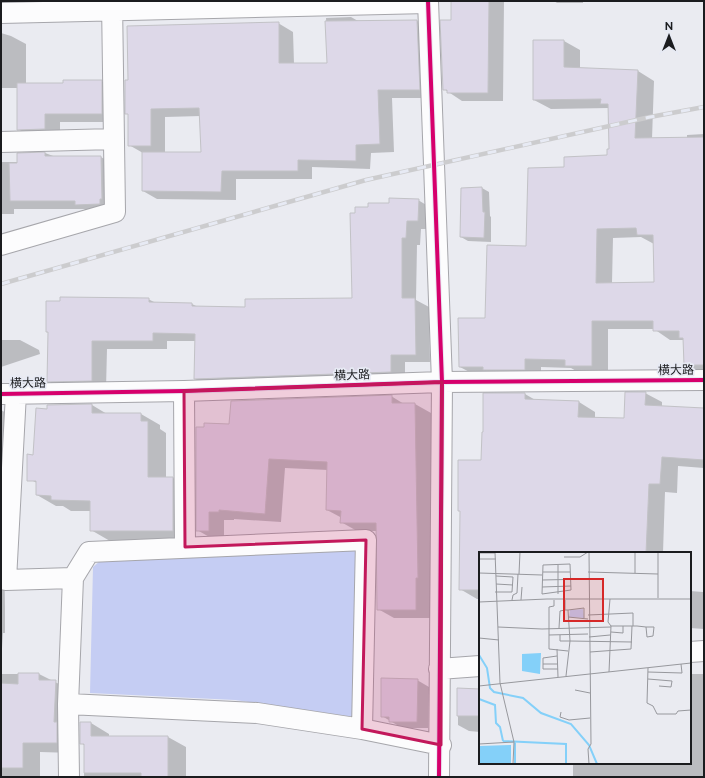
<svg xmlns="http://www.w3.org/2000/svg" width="705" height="778" font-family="Raleway,'Noto Sans JP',sans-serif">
  <rect width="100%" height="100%" fill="#eaebf1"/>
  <path fill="#c5cdf3" d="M348 547 357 551 354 717 235 700 90 693 93 567 100 561Z"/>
  <path fill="#0003" fill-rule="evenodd" d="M452 1H504L503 101H462L444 89 452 21Z
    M554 1H583V3H557Z
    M351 17 358 21H417L431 29 434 98H392L394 152 371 153 370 169 312 167V179H236V200L157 199 143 191V153L129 145V114L278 23 293 32 294 64H328L326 18ZM201 116 202 153H165V117Z
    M1 33 11 36 26 44V84H64L101 81 116 89V122H60V137L33 138 18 129V88H1Z
    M564 41 580 50V69L638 71 654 81 652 139 687 138V135L704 134V374L685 365V340H670L654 329H608V375H583L571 368 541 367V379L477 376 460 367 527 247 565 168 608 156 610 150 609 108 551 109 534 100ZM641 237 654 244 655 283H612L613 238Z
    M45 153 56 157H101L116 166V207L90 213 84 209H14V214H1V162H18Z
    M482 188 489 192 490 216 491 217V242L468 241 461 237Z
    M418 200 433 209V229H421L420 245H417L416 300 429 307 430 362H405V380L210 387 195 379 196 341H167V349H107L106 389 63 390 48 381 49 333 47 332 148 299 156 303 192 304 198 307 246 308 353 299 369 208Z
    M1 340H20L39 350 40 354 1 367Z
    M645 393 662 402V407L704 409V468L678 466 677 493 665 492 663 553H480V599H477L460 589 482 461 525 394 537 401 579 402 595 412V419H625Z
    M391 396 404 404H415L431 413 433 587 431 618H394L378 609 377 531H357L341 522 342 518 327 510 328 470 285 468 281 522 234 519V520H224V540L213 539 197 530 230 425Z
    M92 405 107 414H141L160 425V429L166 433V478H173L192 489V542L110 541 91 530V511H71L63 506H56L37 495V483L33 481 48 410Z
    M1 410 15 418 1 498Z
    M1 537 4 538 5 608V633H3L1 664Z
    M704 583V629L690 628V591L703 592Z
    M1 674H39L73 691 74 753 40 752V777H1Z
    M690 674H704V777H573V763H690Z
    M417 680 429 687 428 728H402L382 716Z
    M458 689 480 690V732L469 731 458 725Z
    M81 723H91L109 734V737H168L186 747V777H84V745L81 743Z"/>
  <path fill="#ddd8e8" stroke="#c2c2c6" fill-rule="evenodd" d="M451 1H489L488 93H447V90H443L440 20H451Z
    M417 20 420 90H378L380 144 356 145V161L298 160V171H222L221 192 142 191V152H201L199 108 151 109V146H128V114H125V80H128L127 26 279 22V63H327L325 21Z
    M533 40H564V67L638 70 635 138 704 137V365H684L683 338H679V331H653V321H592V366H565V360L525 359V370H483V367H459L458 318H485L487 245 526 246 528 168 564 167V157L607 155V149H609L608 104H600L601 99 533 100ZM636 228 637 235H653L654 282 596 283 597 229Z
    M63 80H102V114H45V129L17 130V83H63Z
    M45 152V156H101L102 199H100V204L75 205V201H10L9 163H17V153Z
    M482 187 483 212H485L484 238 460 237 461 188Z
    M389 198 419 199 418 221H407L406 238H402V298H415L416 355H391V372L194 379 195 334 153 333V341H92V381L47 382 48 332H46V301H60V297L149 298V302L192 303V306L245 307V299L352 298 350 213H355V207H368V203H389Z
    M625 392H646L645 405 704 408V460L662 457 660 484H649L646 553H480V590H459L460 511H458V460H481L482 432H483V393H525V399L579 401 578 417 624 418Z
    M392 395V403H415L418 578H416V610H377L376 523H340L341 511 326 510 327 462 269 459 265 514 219 510V512H209V531H196V427H204V423L229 424 231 401Z
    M92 404V413H141V421H148V477H173V531H90V501L51 500V496L36 495V481H27V454L33 455 36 408 47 409V405Z
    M18 673H39V680H56L54 722H57V743H23V768H1V683L18 684Z
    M381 678 418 679 417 722H389V717H381Z
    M457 688 480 689V716H457Z
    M80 722H91V736H168V777H141V773H84V744H80Z"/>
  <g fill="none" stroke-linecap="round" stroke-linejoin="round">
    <defs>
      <path id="minor" d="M428 1 442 382 439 777
        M1 13 428 3
        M1 142 114 139
        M1 245 115 212 112 1
        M184 391 185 547
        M16 393 6 580 73 578 68 704 69 777
        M1 394 184 391 442 382 704 380
        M73 578 89 552 366 540 362 729
        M690 652 704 651
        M439 669 480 666
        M68 704 257 713 362 729 441 745"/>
    </defs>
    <use href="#minor" stroke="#a6a6ab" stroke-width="22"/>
    <use href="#minor" stroke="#fcfcfd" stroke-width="20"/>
    <defs>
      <path id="rail" d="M1 284 366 180 650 117 704 107"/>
    </defs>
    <use href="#rail" stroke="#ccccce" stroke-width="4.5"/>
    <use href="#rail" stroke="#e7eaf4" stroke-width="3" stroke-dasharray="9" stroke-linecap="butt"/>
    <defs>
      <path id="cycleway" d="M428 1 442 382 439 777
        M1 394 184 391 442 382 704 380"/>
    </defs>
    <use href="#cycleway" stroke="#e7eaf4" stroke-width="6"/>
    <use href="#cycleway" stroke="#d6006c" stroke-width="4"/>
  </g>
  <path fill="#c2185b" fill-opacity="0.2" stroke="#c2185b" stroke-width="3" stroke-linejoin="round" d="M442 382 441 745 362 729 366 540 185 547 184 391Z"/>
  <g text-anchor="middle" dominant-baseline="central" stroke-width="3.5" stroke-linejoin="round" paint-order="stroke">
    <g font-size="12" fill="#1b1c1f" stroke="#e7eaf4">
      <text transform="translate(676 370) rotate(-1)">横大路</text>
      <text transform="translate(352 375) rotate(-2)">横大路</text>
      <text transform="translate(28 383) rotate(-1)">横大路</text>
    </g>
  </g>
  <g transform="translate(479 552)">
    <rect width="212" height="212" fill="#eaebf1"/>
    <path d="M104 57 105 66 90 65 91 58Z" fill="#c5cdf3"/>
    <path d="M62 101 61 122 43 119V102ZM32 193V211L0 212V194Z" fill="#84d0f9"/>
    <path fill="none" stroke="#84d0f9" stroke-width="2" d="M0 103 8 116 11 136 15 140 44 146 62 161 92 172 110 193 118 212M0 147 16 153 17 171 21 175 24 189M24 189 87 192V212M36 212V190"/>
    <path fill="none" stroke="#97989d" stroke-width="1" d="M16 0 21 131 35 190 34 212M110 0 112 192 109 197 110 212M156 0V21M0 1H16M85 5H101L109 0M0 7H17M91 12 92 38 63 42 64 13ZM79 13V42M64 20H91M109 20 179 22M0 21 63 23M40 22 41 0M63 28 109 27M17 32 34 33M63 35 92 34M16 40H33L34 25 17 24M179 46V0M33 48 34 43 38 41 39 22M42 48 43 35M75 48V54L70 55V97L89 99M0 50 68 47H212M89 58 105 56V66M109 63 154 61V74M89 65 109 67M132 74H158L167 75H175L174 84 168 85 167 75M19 75 63 77 132 75M80 76 81 59 86 58M132 80 144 81V74M70 83 109 82M81 83V89H91L89 58H86V48M110 85 131 83M0 86 20 88M78 97 79 125M111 100 152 97 153 74M64 112V106L78 104M79 112H64V117H79M169 116 168 151 174 154 178 162H197L199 159 212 158M130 120 132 74 129 70 131 47M169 120 203 121 202 112M87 124 91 89 153 90M169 127 193 129 192 135 180 134M0 134 212 111M96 138 111 141M82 160 81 165 90 168 111 166M0 192 35 190"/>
    <path fill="#d62828" fill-opacity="0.15" stroke="#d62828" stroke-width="2" d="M85 27H124V69H85Z"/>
    <rect width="212" height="212" fill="none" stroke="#1b1c1f" stroke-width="2"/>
  </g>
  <rect width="705" height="778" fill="none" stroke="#1b1c1f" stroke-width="4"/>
  <g transform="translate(669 36)" stroke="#e7eaf4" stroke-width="3" paint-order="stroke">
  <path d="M0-3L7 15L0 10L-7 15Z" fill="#1b1c1f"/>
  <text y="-6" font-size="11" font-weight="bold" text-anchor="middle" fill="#1b1c1f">N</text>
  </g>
</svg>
